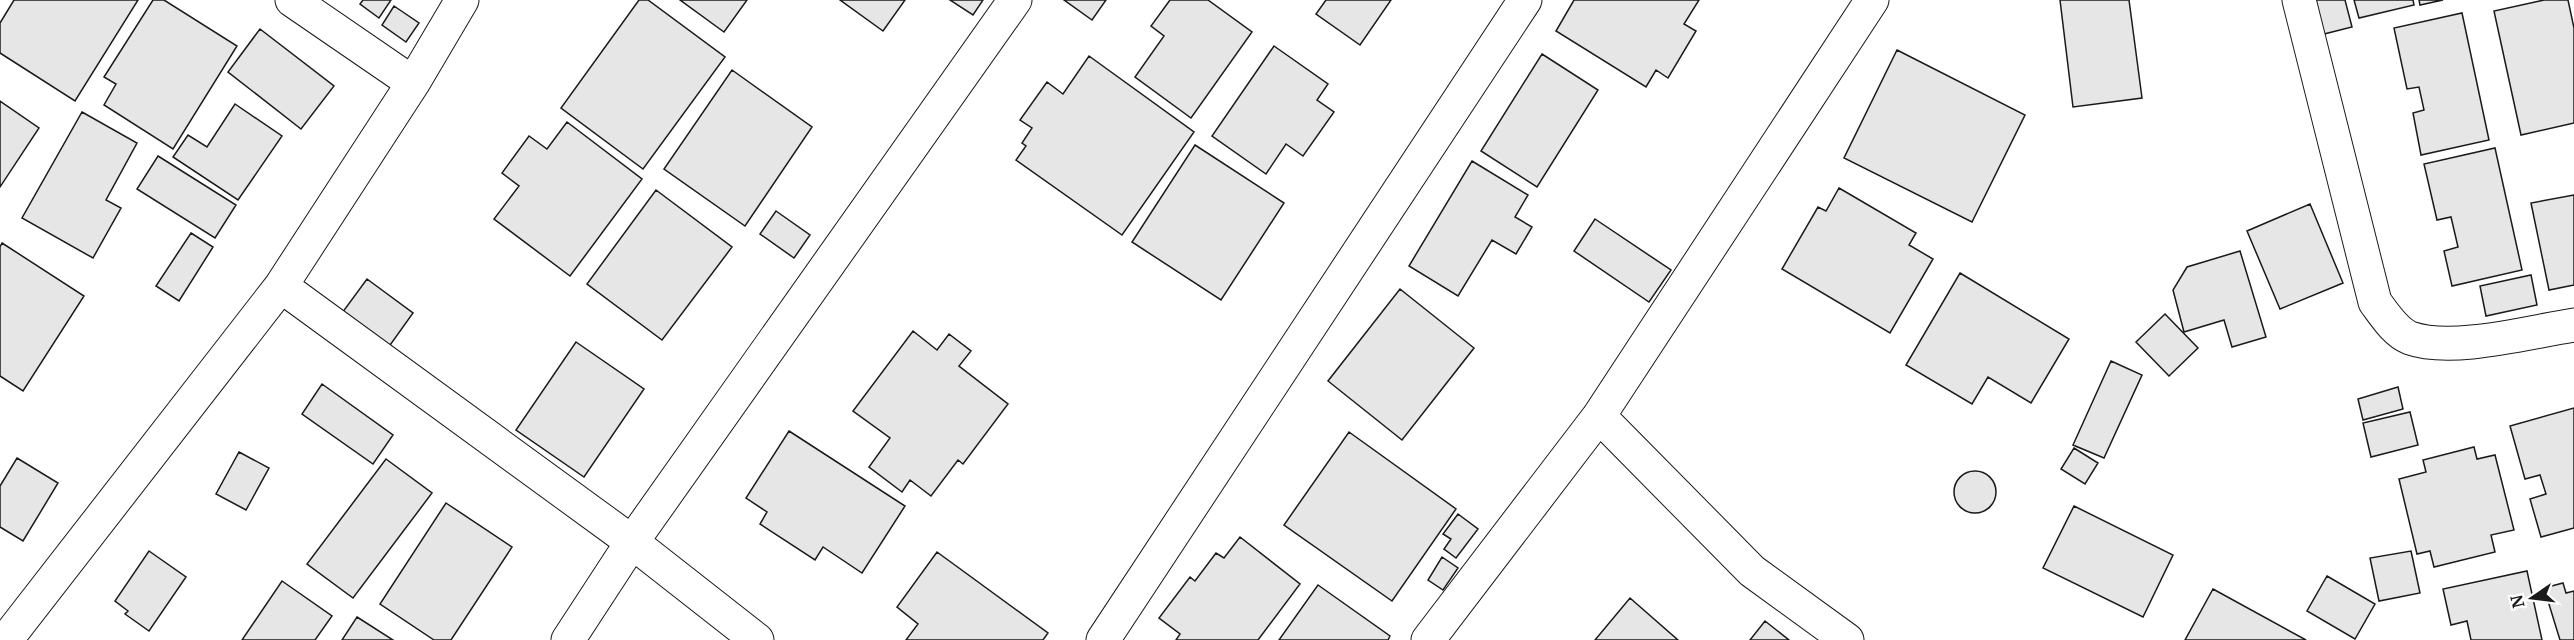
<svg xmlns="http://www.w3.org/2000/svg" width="2574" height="640" font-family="Merriweather,serif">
  <rect width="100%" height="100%" fill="#fff"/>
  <path fill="#e6e6e6" stroke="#1a1a1a" stroke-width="1.5" d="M14 0H138L75 101 0 53V23Z
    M153 0H164L237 46 173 149 104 105 116 84 104 77Z
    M363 0H391L379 18 360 4Z
    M639 0H648L725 57 643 169 561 108Z
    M680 0H747L724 32Z
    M840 0H905L883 31Z
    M950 0H983L973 15Z
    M1064 0H1106L1092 20Z
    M1170 0H1208L1252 32 1191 118 1135 77 1164 36 1151 26Z
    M1326 0H1391L1360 45 1316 14Z
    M1574 0H1699L1684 24 1696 31 1668 78 1656 70 1646 87 1556 31Z
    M2060 0H2129L2142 98 2073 107Z
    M2315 0H2345L2352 27 2324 34Z
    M2354 0H2413L2414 5 2359 18Z
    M2419 0H2443L2420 5Z
    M2544 0H2568L2574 28V123L2521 135 2494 11Z
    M394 6 419 23 406 42 382 25Z
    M2462 13 2489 140 2421 155 2413 113 2424 110 2419 87 2407 89 2394 28Z
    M260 29 334 86 301 129 228 72Z
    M1274 46 1328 84 1317 100 1334 112 1303 156 1286 144 1266 174 1212 136Z
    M1897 50 2025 115 1972 222 1844 158Z
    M1542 54 1598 90 1537 187 1481 151Z
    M1089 56 1194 132 1122 235 1016 160 1026 146 1022 143 1032 128 1020 120 1047 82 1063 94Z
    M732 70 812 127 745 226 664 169Z
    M0 101 39 128 0 187Z
    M235 104 282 136 238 200 173 157 188 135 207 147Z
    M82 112 137 143 106 200 121 208 93 258 22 218Z
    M567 122 642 179 570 276 494 219 519 186 502 173 529 136 547 149Z
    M1195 145 1284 203 1221 300 1132 242Z
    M2495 148 2522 270 2452 286 2444 251 2458 247 2451 217 2437 220 2424 164Z
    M158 156 236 205 215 238 137 189Z
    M1472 161 1528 195 1515 217 1532 227 1516 254 1492 240 1458 296 1409 266Z
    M1839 188 1916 233 1909 245 1933 259 1890 333 1782 269 1818 207 1826 211Z
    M656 190 732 247 662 340 587 284Z
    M2574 195V285L2549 290 2531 203Z
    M2310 204 2343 283 2280 309 2247 231Z
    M776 211 810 235 794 258 760 234Z
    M1595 219 1671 270 1649 302 1574 251Z
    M191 233 213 247 179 301 156 286Z
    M2 243 84 296 23 391 0 376V247Z
    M2240 251 2266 337 2232 347 2224 320 2184 332 2173 290 2187 267Z
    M1960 273 2069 339 2031 403 1988 377 1972 404 1906 365Z
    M2531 275 2537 305 2486 316 2480 286Z
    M367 279 413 313 388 348 342 313Z
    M1400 289 1474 348 1402 440 1328 381Z
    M2165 314 2198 348 2169 376 2136 342Z
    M913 331 937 350 949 334 971 351 959 366 1008 404 963 464 958 460 931 496 910 480 902 492 869 467 890 438 853 411Z
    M576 342 644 389 584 477 516 430Z
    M2111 361 2142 375 2104 458 2073 445Z
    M322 384 393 435 373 464 302 414Z
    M2398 387 2403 409 2363 420 2358 399Z
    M2574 408V528L2541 537 2530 499 2546 494 2540 475 2525 479 2510 426Z
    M2410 412 2418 445 2371 457 2363 423Z
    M789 431 905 506 862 573 823 547 815 560 760 524 767 512 746 498Z
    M1349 432 1456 509 1392 601 1284 525Z
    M2474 447 2477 459 2495 455 2514 530 2491 535 2495 552 2434 567 2430 551 2417 554 2399 479 2426 472 2423 460Z
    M2074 448 2098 463 2085 484 2061 469Z
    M239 452 269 468 246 510 216 494Z
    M17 458 58 483 23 541 0 527V486Z
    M386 459 432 493 353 598 307 564Z
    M1954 492a21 21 0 1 1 42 0a21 21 0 1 1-42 0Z
    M446 503 512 547 451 640H434L380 604Z
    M2074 506 2173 555 2143 617 2043 568Z
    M1458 514 1478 529 1456 558 1444 549 1451 539 1443 534Z
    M1240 537 1300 584 1258 640H1176L1180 634 1159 618 1190 577 1195 581 1216 553 1224 558Z
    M149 551 186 577 149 631 125 614 128 611 115 601Z
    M2411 551 2420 593 2379 601 2370 558Z
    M937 552 1048 633 1043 640H906L918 624 897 607Z
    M1442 557 1458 568 1443 590 1428 580Z
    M2527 571 2542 640H2471L2467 621 2451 625 2443 589Z
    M2327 576 2375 604 2355 639 2307 611Z
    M282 581 332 616 315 640H242Z
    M2563 583 2566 593 2574 591V640H2560L2544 588Z
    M1318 585 1390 636 1388 640H1279Z
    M2213 589 2306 640H2185Z
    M1630 598 1678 640H1595Z
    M357 617 393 640H342Z
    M1765 621 1789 640H1750Z"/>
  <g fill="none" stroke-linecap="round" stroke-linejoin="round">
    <defs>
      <path id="minor" d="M292 0 413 83
        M2299 0 2375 302C2384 314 2395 332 2410 338 2452 353 2529 332 2574 325
        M281 286 632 542 757 640
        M1599 416 1752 571 1847 640
        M6 640 281 286 413 83 462 0
        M568 640 632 542 1015 0
        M1103 640 1525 0
        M1428 640 1599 416 1872 0"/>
    </defs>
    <use href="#minor" stroke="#1a1a1a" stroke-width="35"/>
    <use href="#minor" stroke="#fff" stroke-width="33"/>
  </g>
  <g transform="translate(2532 598) rotate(256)" stroke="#ffffff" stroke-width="4.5" paint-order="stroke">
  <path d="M0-4.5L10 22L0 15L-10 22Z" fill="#1a1a1a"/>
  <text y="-9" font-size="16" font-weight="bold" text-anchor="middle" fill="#1a1a1a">N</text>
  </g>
</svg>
